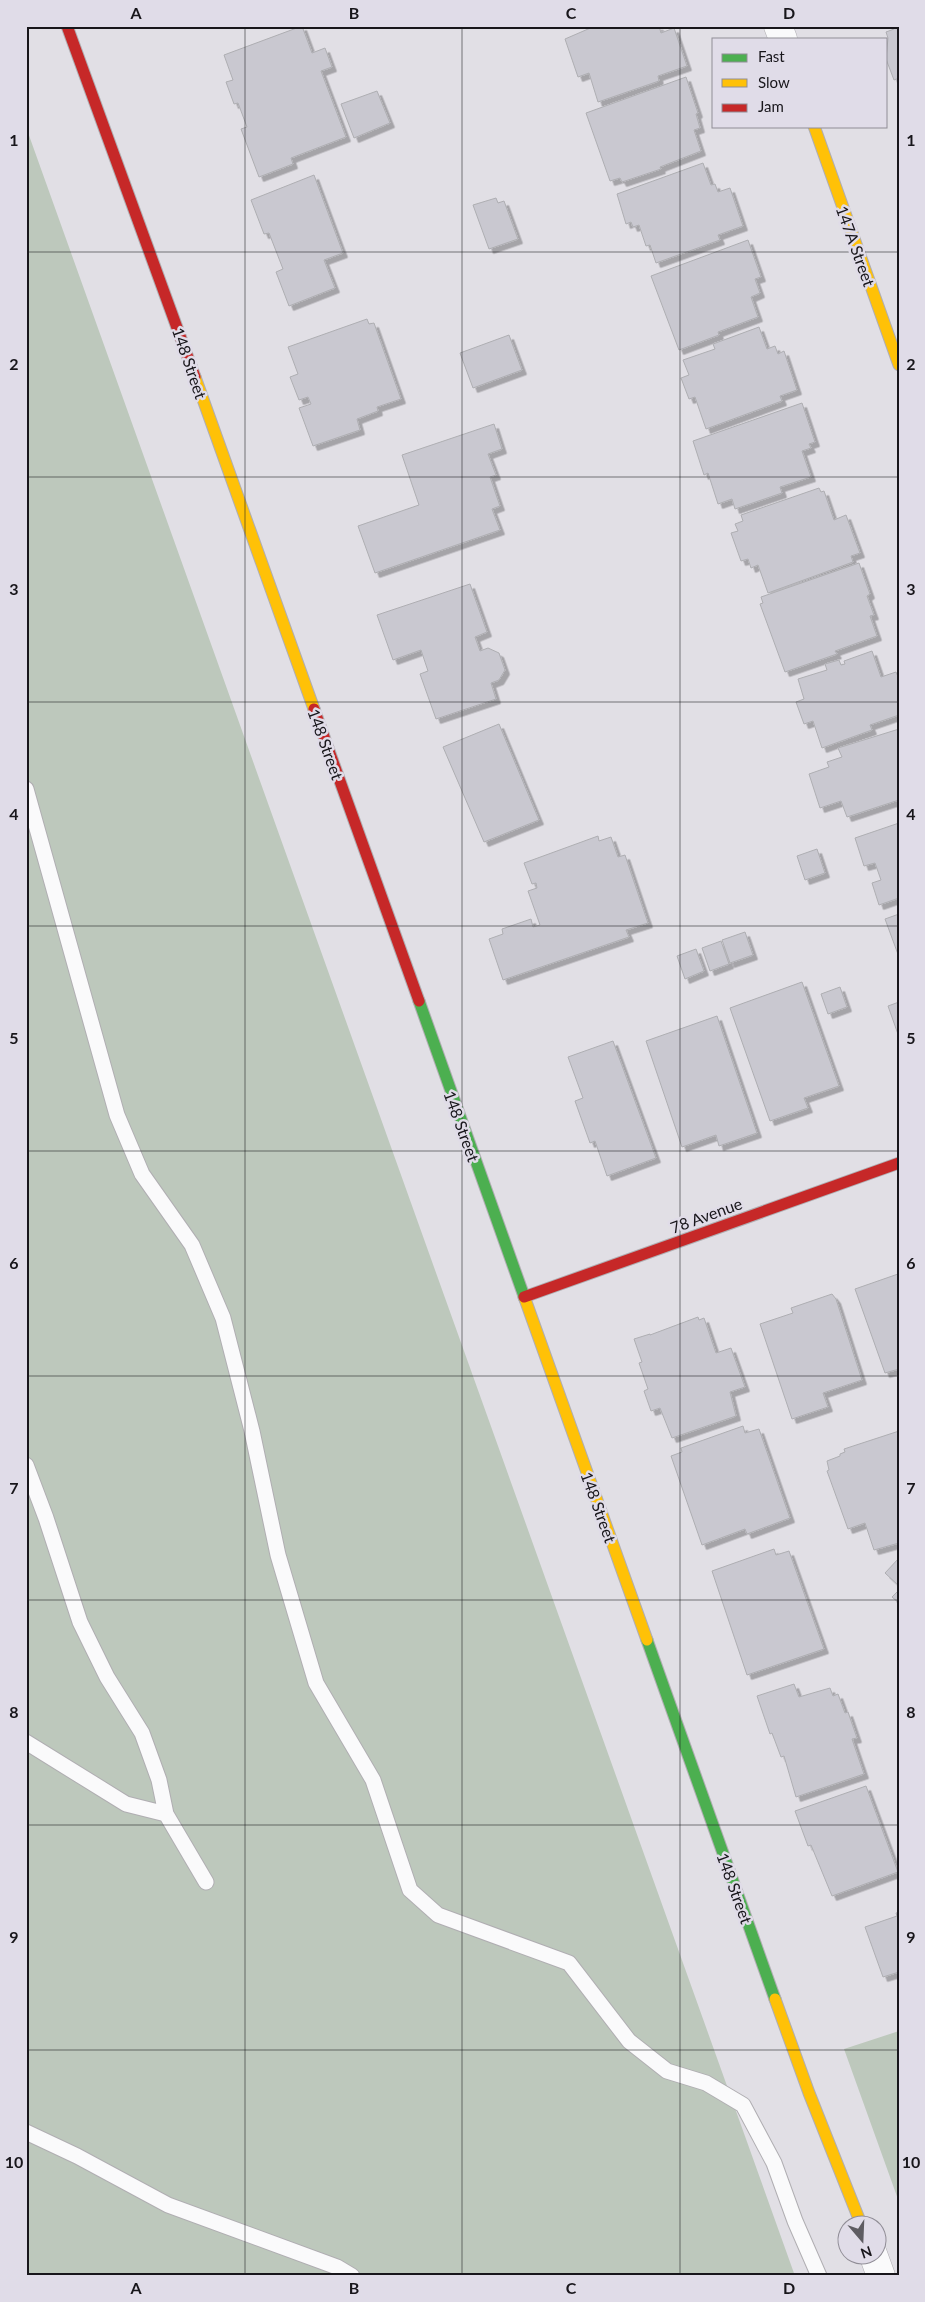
<svg xmlns="http://www.w3.org/2000/svg" width="925" height="2302" font-family="Lato,sans-serif">
  <defs>
    <filter id="shadow"><feDropShadow dx="4.5" dy="4.5" stdDeviation="0" flood-color="#0004"/></filter>
  </defs>
  <rect width="100%" height="100%" fill="#e1dfe5"/>
  <path fill="#bdc8bc" d="M26 127 795 2276H26Z
    M899 2031V2202L844 2049Z"/>
  <path fill="#c9c8d0" stroke="#aeaeb2" filter="url(#shadow)" d="M302 26 312 53 325 48 332 67 321 71 346 137 291 158 293 164 259 177 241 129 247 127 238 103 234 104 226 82 233 80 224 55Z
    M595 26H659L661 33 674 28 687 66 658 76 659 81 598 102 589 73 578 77 565 39Z
    M893 26H899V78L894 80 886 59 888 38 886 32 894 29Z
    M686 77 698 113 696 114 700 128 694 130 701 151 660 167 661 169 622 182 620 178 610 181 586 113Z
    M377 91 390 123 354 138 341 104Z
    M703 163 711 185 715 184 718 192 730 188 743 226 718 235 720 240 656 263 650 245 646 246 639 225 633 227 631 222 626 224 617 194Z
    M314 175 343 253 324 260 335 288 289 306 276 272 283 269 269 233 264 234 251 200Z
    M496 198 498 203 504 201 518 239 489 249 473 205Z
    M748 240 761 277 755 279 760 293 751 297 758 317 718 332 719 335 679 350 651 276Z
    M367 319 369 324 374 323 401 399 377 407 378 411 357 419 360 430 313 446 299 408 311 404 308 397 299 400 290 377 298 374 288 347Z
    M759 327 767 349 775 346 778 354 784 351 797 390 780 396 782 401 706 429 695 397 689 399 681 378 689 375 683 360 715 349 713 344Z
    M509 335 522 370 473 388 460 353Z
    M802 403 815 442 809 444 811 448 802 451 811 477 780 487 782 493 735 509 732 499 718 504 708 473 704 475 693 441Z
    M494 424 502 449 488 454 496 475 490 477 500 506 492 509 500 530 375 573 358 526 419 505 402 455Z
    M819 488 821 492 824 491 834 520 846 515 860 553 851 556 853 562 768 593 758 565 751 568 748 559 741 561 731 533 738 531 735 524 743 521 741 515Z
    M859 563 870 594 867 596 874 615 870 616 877 636 835 651 837 654 785 672 760 604 763 603 761 597Z
    M470 584 487 632 475 637 480 651 488 648 499 653 505 670 499 680 491 683 496 699 436 719 420 674 428 671 421 650 393 660 377 615Z
    M872 651 881 677 896 672 899 679V715L870 725 872 730 822 748 813 721 804 724 796 702 804 699 798 679 827 670 825 664 839 660 841 665 845 664 844 661Z
    M499 724 539 820 484 842 443 747Z
    M899 729V800L847 817 841 801 820 808 809 774 829 767 827 762 842 757 838 748Z
    M899 823V898L879 905 872 883 881 880 875 863 864 866 855 838Z
    M598 836 599 841 611 837 618 857 625 855 648 923 626 930 629 937 503 980 489 939 503 934 502 929 531 919 533 927 540 925 528 891 537 888 536 883 532 884 524 863Z
    M817 849 825 873 805 880 797 856Z
    M899 914V957L885 919Z
    M745 932 753 955 730 963 722 940Z
    M721 941 729 964 710 971 702 948Z
    M696 949 704 971 685 979 677 956Z
    M802 982 839 1086 804 1098 808 1108 770 1121 730 1008Z
    M840 987 847 1007 828 1014 821 994Z
    M899 1002V1037L888 1006Z
    M717 1016 757 1133 719 1146 716 1135 682 1147 646 1041Z
    M613 1041 656 1158 607 1176 595 1141 590 1143 575 1101 583 1098 568 1057Z
    M898 1274 899 1369 885 1373 855 1289Z
    M832 1294 836 1299 862 1380 823 1393 828 1407 792 1419 760 1324 793 1313 791 1308Z
    M698 1317 699 1320 704 1318 716 1353 731 1348 745 1387 730 1392 736 1416 672 1438 660 1408 651 1411 644 1391 648 1389 639 1363 642 1362 634 1339 650 1334V1335Z
    M743 1426 745 1433 759 1429 790 1518 747 1534 745 1529 702 1545 671 1456 682 1452 681 1448Z
    M899 1431V1543L874 1550 865 1523 848 1529 827 1471 829 1470 827 1461 840 1456V1454L845 1452 844 1449Z
    M774 1549 776 1555 789 1551 824 1649 747 1675 712 1571Z
    M899 1558V1586L885 1573Z
    M899 1590V1603L892 1597Z
    M794 1684 799 1697 830 1688 833 1696 838 1694 845 1713 848 1712 857 1738 852 1739 864 1774 796 1797 784 1756 781 1757 772 1733 770 1734 757 1696Z
    M866 1786 898 1872 832 1896 811 1845 808 1846 795 1811Z
    M899 1912V1972L883 1977 865 1927 897 1916 896 1913Z"/>
  <g fill="none" stroke-linecap="round" stroke-linejoin="round">
    <defs>
      <path id="lane" d="M26 789 117 1115 142 1174 192 1245 223 1318 252 1431 278 1555 316 1683 373 1780 410 1890 438 1915 569 1963 629 2041 667 2071 706 2083 743 2105 774 2163 795 2221 819 2276
        M26 1465 46 1518 80 1622 107 1677 142 1733 159 1780 166 1814
        M26 1742 126 1804 166 1814 206 1882
        M26 2132 77 2156 168 2205 337 2267 352 2276"/>
      <path id="street" d="M778 26 783 39
        M873 2254 881 2276"/>
      <path id="fast" d="M419 1001 525 1299
        M647 1640 775 1999"/>
      <path id="slow" d="M814 126 899 365
        M195 377 314 709
        M525 1299 647 1640
        M775 1999 809 2093 861 2224"/>
      <path id="jam" d="M67 26 195 377
        M314 709 419 1001
        M524 1297 899 1163"/>
    </defs>
    <use href="#lane" stroke="#b0aeb2" stroke-width="17"/>
    <use href="#street" stroke="#b0aeb2" stroke-width="29"/>
    <use href="#fast" stroke="#b0aeb2" stroke-width="13"/>
    <use href="#slow" stroke="#b0aeb2" stroke-width="13"/>
    <use href="#jam" stroke="#b0aeb2" stroke-width="13"/>
    <use href="#lane" stroke="#fafafb" stroke-width="15"/>
    <use href="#street" stroke="#fafafb" stroke-width="28"/>
    <use href="#fast" stroke="#4caf50" stroke-width="11"/>
    <use href="#slow" stroke="#ffc107" stroke-width="11"/>
    <use href="#jam" stroke="#c62828" stroke-width="11"/>
  </g>
  <path fill="none" stroke="#18161b" stroke-width="1" stroke-opacity="0.55" d="M245 26V2276M462 26V2276M680 26V2276M26 252H899M26 477H899M26 702H899M26 926H899M26 1151H899M26 1376H899M26 1600H899M26 1825H899M26 2050H899"/>
  <g text-anchor="middle" dominant-baseline="central" stroke-width="5" stroke-linejoin="round" paint-order="stroke">
    <g font-size="16" fill="#18161b" stroke="#e0dce8">
      <text transform="translate(856 246) rotate(70)">147A Street</text>
      <text transform="translate(190 363) rotate(71)">148 Street</text>
      <text transform="translate(326 744) rotate(70)">148 Street</text>
      <text transform="translate(462 1126) rotate(70)">148 Street</text>
      <text transform="translate(706 1215) rotate(-20)">78 Avenue</text>
      <text transform="translate(599 1507) rotate(70)">148 Street</text>
      <text transform="translate(735 1888) rotate(70)">148 Street</text>
    </g>
  </g>
  <rect width="925" height="2302" fill="none" stroke="#e0dce8" stroke-width="55"/>
  <rect x="712" y="38" width="175" height="90" fill="#e0dce8" stroke="#908d96"/>
  <rect x="722" y="54" width="25" height="8" fill="#4caf50" stroke="#908d96"/>
  <text x="758" y="62" font-size="15" fill="#18161b">Fast</text>
  <rect x="722" y="79" width="25" height="8" fill="#ffc107" stroke="#908d96"/>
  <text x="758" y="88" font-size="15" fill="#18161b">Slow</text>
  <rect x="722" y="104" width="25" height="8" fill="#c62828" stroke="#908d96"/>
  <text x="758" y="112" font-size="15" fill="#18161b">Jam</text>
  <g transform="translate(862 2240) rotate(161)"><circle r="24" fill="#e0dce8" stroke="#908d96"/>
  <path d="M0-4L9 19L0 12L-9 19Z" fill="#5e5c62"/>
  <text y="-8" font-size="14" font-weight="bold" text-anchor="middle" fill="#18161b">N</text>
  </g>
  <rect x="28" y="28" width="870" height="2246" fill="none" stroke="#18161b" stroke-width="2"/>
  <g font-size="16" text-anchor="middle" font-weight="bold" fill="#18161b">
    <text x="136" y="19">A</text>
    <text x="354" y="19">B</text>
    <text x="571" y="19">C</text>
    <text x="789" y="19">D</text>
    <text x="14" y="146">1</text>
    <text x="911" y="146">1</text>
    <text x="14" y="370">2</text>
    <text x="911" y="370">2</text>
    <text x="14" y="595">3</text>
    <text x="911" y="595">3</text>
    <text x="14" y="820">4</text>
    <text x="911" y="820">4</text>
    <text x="14" y="1044">5</text>
    <text x="911" y="1044">5</text>
    <text x="14" y="1269">6</text>
    <text x="911" y="1269">6</text>
    <text x="14" y="1494">7</text>
    <text x="911" y="1494">7</text>
    <text x="14" y="1718">8</text>
    <text x="911" y="1718">8</text>
    <text x="14" y="1943">9</text>
    <text x="911" y="1943">9</text>
    <text x="14" y="2168">10</text>
    <text x="911" y="2168">10</text>
    <text x="136" y="2294">A</text>
    <text x="354" y="2294">B</text>
    <text x="571" y="2294">C</text>
    <text x="789" y="2294">D</text>
  </g>
</svg>
